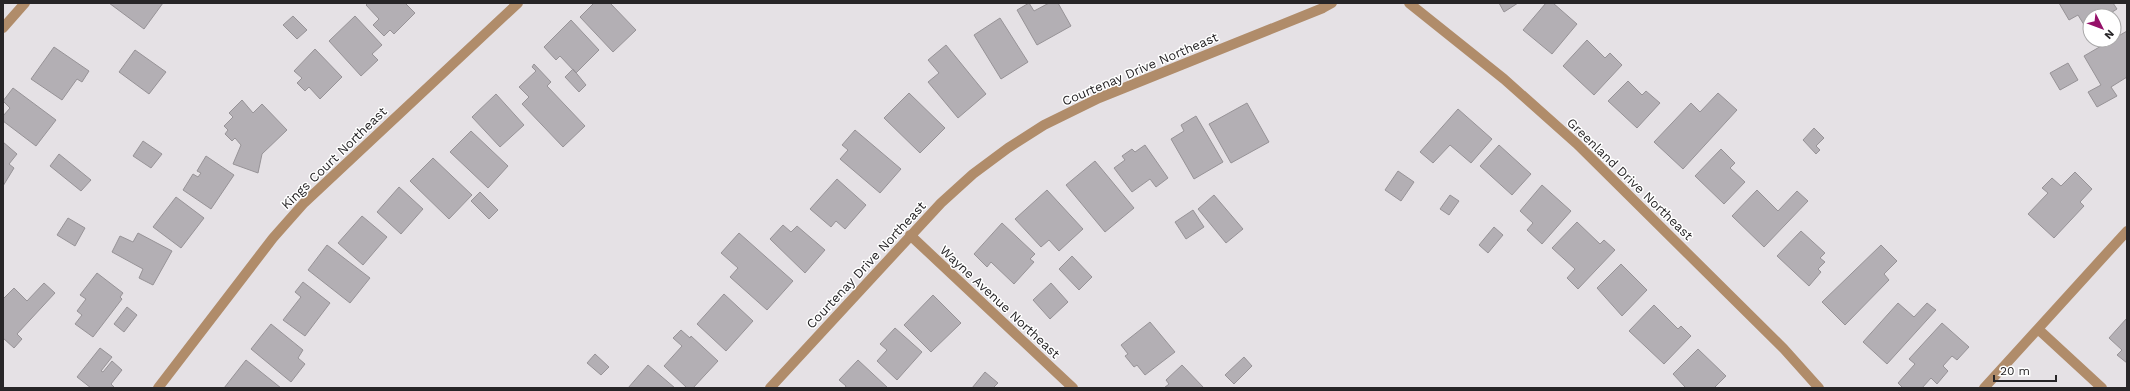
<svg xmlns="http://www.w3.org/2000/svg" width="2130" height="391" font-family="'Work Sans',sans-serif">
  <rect width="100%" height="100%" fill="#e5e1e5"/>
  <path fill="#b3afb4" stroke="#979397" d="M109 3H163L144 29Z
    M368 3H405L415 13 394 34 390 30 384 36 373 25 379 19 366 5Z
    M594 3H610L636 30 613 52 580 17Z
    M1029 3 1034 11 1049 3H1058L1071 26 1037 45 1017 10Z
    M1499 3H1518L1504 12Z
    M1546 3H1553L1577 24 1552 54 1523 30Z
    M2059 3H2113L2117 9 2106 16H2090V26L2086 28 2078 15 2069 20Z
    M293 16 307 30 297 39 283 25Z
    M355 16 382 45 372 54 378 60 361 76 329 41Z
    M1000 18 1028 62 1001 79 974 35Z
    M571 20 599 50 576 73 560 56 556 60 544 47Z
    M2127 31V77L2111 87 2117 96 2097 107 2088 92 2101 85 2084 56Z
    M1587 40 1605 58 1610 53 1622 65 1594 95 1563 66Z
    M946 45 986 94 958 118 928 82 939 73 928 60Z
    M54 47 89 71 82 82 77 79 62 100 31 79Z
    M315 49 342 77 320 99 309 87 305 91 297 83 302 78 294 71Z
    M135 50 166 72 149 94 119 72Z
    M2068 63 2078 80 2060 90 2050 73Z
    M534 64 551 82 547 86 585 126 563 147 522 104 529 97 519 87 536 71 532 67Z
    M573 69 586 85 579 92 565 77Z
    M1628 81 1642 95 1646 91 1660 103 1637 128 1608 101Z
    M13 88 56 120 36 146 3 121V116L10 108 3 101Z
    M909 93 945 128 920 153 884 118Z
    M1718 93 1737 110 1683 169 1654 142 1691 103 1700 112Z
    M496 94 524 125 500 147 472 117Z
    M242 100 253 113 262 104 287 130 262 154 258 173 233 164 241 145 235 138 232 141 225 134 228 130 224 126 233 117 229 113Z
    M1247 103 1269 142 1231 163 1209 124Z
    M1458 109 1492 139 1471 163 1450 145 1433 163 1420 152Z
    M1196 116 1223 162 1194 179 1171 139 1184 131 1181 125Z
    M1814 128 1824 138 1816 146 1820 150 1816 154 1803 140Z
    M855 130 901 169 880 193 840 159 848 150 842 145Z
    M471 131 508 166 488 188 450 152Z
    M143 141 162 154 151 168 133 156Z
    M3 142 17 154 9 164 14 168 3 186Z
    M1145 145 1168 178 1156 187 1150 179 1132 192 1114 168 1125 160 1122 156 1132 149 1135 152Z
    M1499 145 1531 174 1512 195 1480 166Z
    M1721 149 1735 163 1730 168 1745 182 1724 204 1695 176Z
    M59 154 91 180 81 191 50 166Z
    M206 156 234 175 211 209 183 190 193 174 198 177 201 173 197 171Z
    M433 158 472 195 449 219 410 181Z
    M1095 161 1134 208 1105 232 1066 185Z
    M1398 171 1414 182 1401 201 1385 190Z
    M2075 172 2092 189 2080 202 2084 206 2054 238 2028 214 2048 193 2042 188 2052 178 2061 186Z
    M837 179 866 205 845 229 836 221 831 227 810 209Z
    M1542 185 1571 211 1542 244 1527 230 1533 223 1520 211Z
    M399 187 423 209 401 234 377 212Z
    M1047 190 1083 229 1059 251 1049 240 1041 247 1015 219Z
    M1757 190 1778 211 1797 191 1808 201 1764 247 1732 216Z
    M480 192 498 210 489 219 471 201Z
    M1214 195 1243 229 1226 243 1198 209Z
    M1450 195 1459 201 1449 215 1440 209Z
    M176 197 204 218 181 248 153 227Z
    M1193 210 1204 227 1186 239 1175 222Z
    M362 216 387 237 363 265 338 243Z
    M68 218 85 228 75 246 57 235Z
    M1577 222 1600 244 1604 240 1615 250 1578 289 1567 278 1575 269 1552 248Z
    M1002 223 1035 254 1030 259 1034 262 1014 284 991 262 987 267 974 254Z
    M783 225 791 232 797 226 825 250 805 273 770 239Z
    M1494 227 1503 235 1488 253 1479 245Z
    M1801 231 1825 253 1820 258 1825 262 1818 269 1821 272 1809 286 1777 256Z
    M138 233 172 251 153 285 139 278 143 269 112 252 120 236 133 242Z
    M739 233 793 281 767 310 730 277 738 268 721 253Z
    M327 245 370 278 350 303 308 270Z
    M1881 245 1897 261 1884 274 1889 280 1845 325 1822 302Z
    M1072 256 1092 277 1079 290 1059 269Z
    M1621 264 1647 290 1622 316 1597 288Z
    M97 273 123 293 120 297 122 299 93 337 75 324 82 315 77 311 86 299 80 295Z
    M303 282 330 303 305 336 283 320 301 297 295 292Z
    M44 283 55 293 17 334 22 339 14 348 3 338V299L14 288 27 301Z
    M1051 283 1068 302 1050 319 1033 300Z
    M724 294 753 321 726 351 697 324Z
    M933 295 961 323 931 352 904 325Z
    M1898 303 1914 317 1927 303 1936 310 1887 364 1863 342Z
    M1654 305 1678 329 1681 326 1691 336 1664 364 1629 331Z
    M127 307 137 315 124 332 114 324Z
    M2127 318V363L2117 355 2122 350 2109 338Z
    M1150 322 1175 352 1145 375 1137 365 1134 367 1125 356 1128 354 1121 345Z
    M1942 323 1969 347 1957 360 1952 356 1943 366 1948 371 1937 384 1931 378 1922 388H1903L1898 383 1915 364 1909 359Z
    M271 324 303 350 298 358 305 364 291 382 251 349Z
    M895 328 922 352 897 380 877 361 887 350 880 344Z
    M681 330 690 338 691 336 718 361 693 388H687L664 366 682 346 673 338Z
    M100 348 112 357 101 371 103 372 112 361 122 370 111 384 115 388H91L77 377Z
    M1698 349 1726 376 1714 388H1683L1685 387 1673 374Z
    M595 354 609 367 601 375 587 363Z
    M1244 357 1252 366 1234 384 1225 375Z
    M246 360 281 388H224Z
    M858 360 888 388H845L846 386 839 380Z
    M648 365 675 388H628Z
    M1182 365 1204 388H1164L1169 384 1166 380Z
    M985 372 998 383 993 388H972Z"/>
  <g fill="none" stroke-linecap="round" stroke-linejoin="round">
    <path stroke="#b08c6a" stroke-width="10" d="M1409 3 1504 79 1577 144 1784 349 1819 388
      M3 28 25 3
      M910 235 1073 388
      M2038 329 2102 388
      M158 388 273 238 304 203 518 3
      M770 388 941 203 973 174 1008 148 1044 125 1099 98 1323 8 1332 3
      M1984 388 2127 231"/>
  </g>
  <g text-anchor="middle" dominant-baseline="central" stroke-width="3" stroke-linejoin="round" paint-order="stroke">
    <g font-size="13" fill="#272527" stroke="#fff">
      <text transform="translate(1140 69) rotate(-23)">Courtenay Drive Northeast</text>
      <text transform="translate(334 158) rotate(-44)">Kings Court Northeast</text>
      <text transform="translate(1630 179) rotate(44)">Greenland Drive Northeast</text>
      <text transform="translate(866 265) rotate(-47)">Courtenay Drive Northeast</text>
      <text transform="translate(1000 302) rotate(43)">Wayne Avenue Northeast</text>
    </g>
  </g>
  <rect width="2130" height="391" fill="none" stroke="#272527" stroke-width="8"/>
  <g transform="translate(2102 28) rotate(132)"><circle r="19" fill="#ffffff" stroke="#a9a8a9"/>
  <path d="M0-3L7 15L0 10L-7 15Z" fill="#951069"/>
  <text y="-6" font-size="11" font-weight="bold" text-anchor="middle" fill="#272527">N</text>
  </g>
  <path d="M1994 375v6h62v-6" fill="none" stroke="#272527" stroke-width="2"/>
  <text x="2000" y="375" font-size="12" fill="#272527" stroke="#ffffff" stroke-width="3" paint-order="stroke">20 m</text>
</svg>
